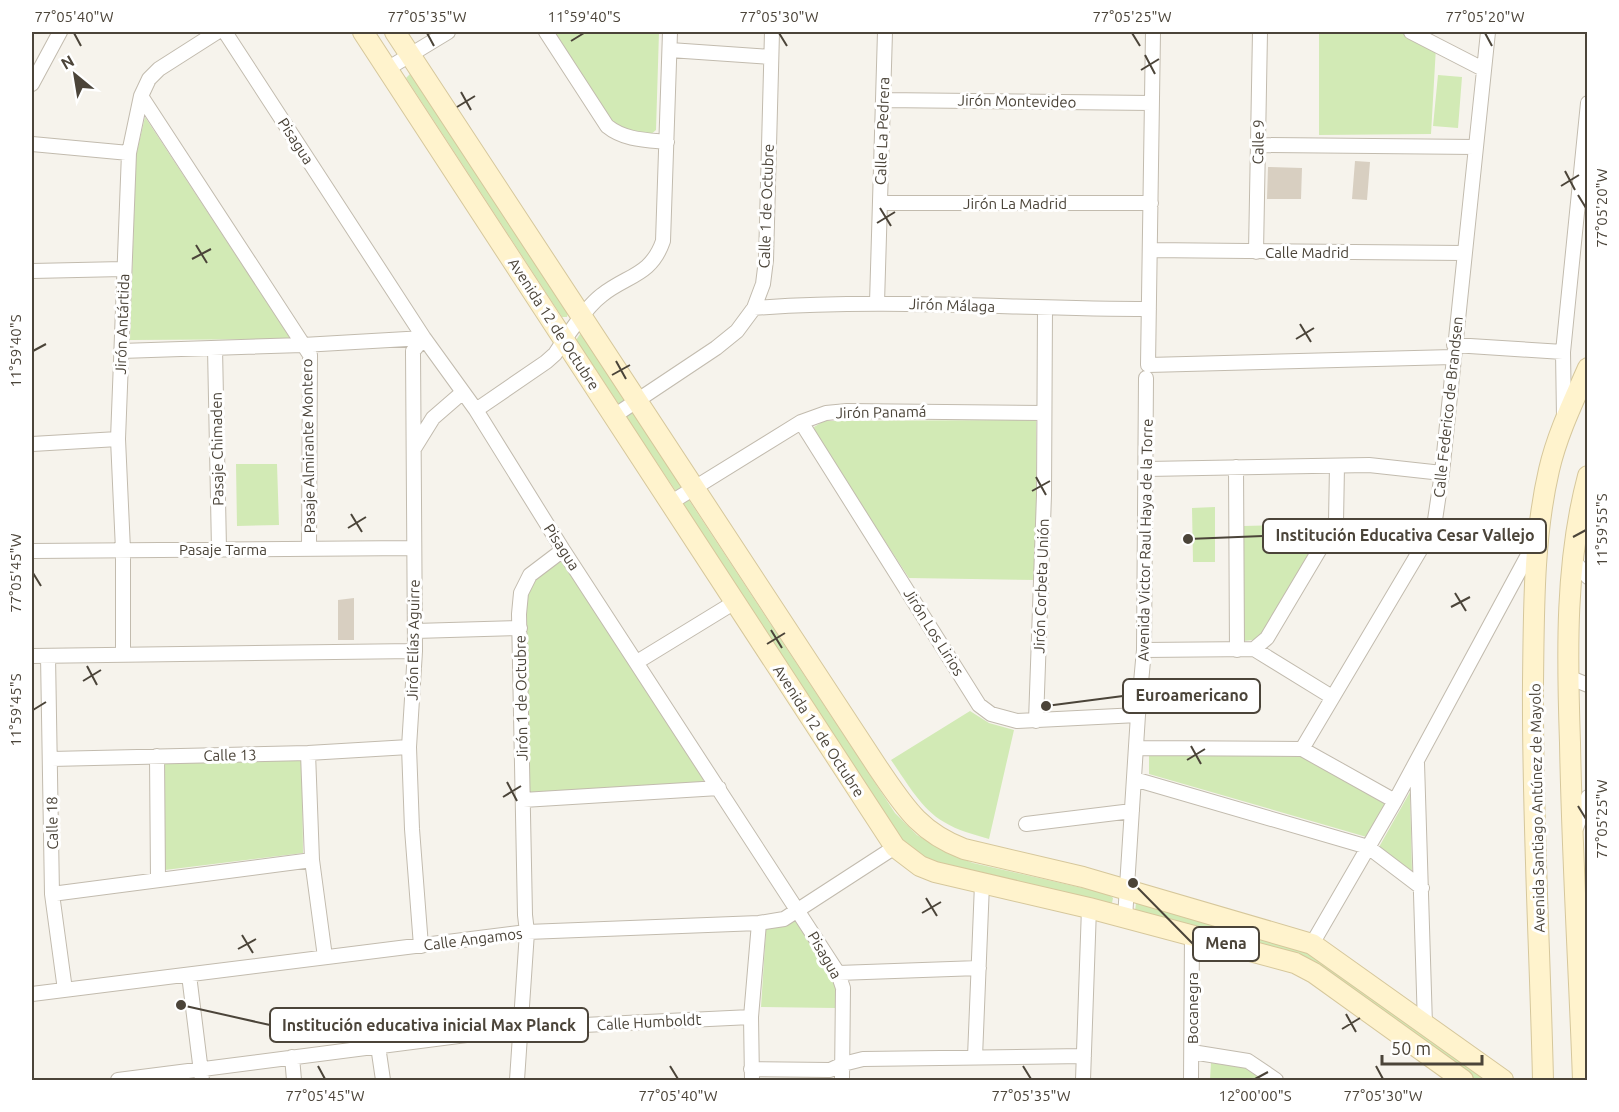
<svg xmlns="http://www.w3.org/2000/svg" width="1619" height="1112" font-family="Ubuntu,sans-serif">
  <rect width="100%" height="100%" fill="#f6f3ec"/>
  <path fill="#d2eab5" d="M551 32H659L656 130 650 135C630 134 622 132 606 117Z
    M1319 32H1403L1436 47 1431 134 1319 135Z
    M410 74 568 313 567 317H562L406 78Z
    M1438 75 1462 77 1458 128 1433 126Z
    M145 117 291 339 130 340 136 156Z
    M580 334 583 335 624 398 625 401 621 404 618 403 576 340Z
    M627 413H633L681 484 680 491 675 490 627 418Z
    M1036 420 1037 580 909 578 815 434 814 427 824 421Z
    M236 464H277L279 525 237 526Z
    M683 500H689L895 813 917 835 947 853 973 863 1109 894 1113 898 1112 903 1106 905 943 867 907 849 682 504Z
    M1215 507V562H1193L1192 508Z
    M1326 524 1260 639 1244 641V526Z
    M555 560 566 562 704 777 702 785 528 793 525 595 533 578Z
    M970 711 989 723 1014 730 989 839C973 834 958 831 944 822 921 809 906 781 891 760Z
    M1149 752 1304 755 1388 803 1370 838 1149 774Z
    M302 757 303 853 165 870 163 763Z
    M1410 792 1412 871 1379 847Z
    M1136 903 1300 948 1320 958 1491 1080H1474L1317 966 1135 911Z
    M800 917 835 984V1008L761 1007 766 929 785 925Z
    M1211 1063 1249 1068 1265 1080H1210Z"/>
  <path fill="#d8cfc1" d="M1355 161 1370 162 1367 200 1352 199Z
    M1268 167 1302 168 1301 199H1267Z
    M354 598V640H338V600Z"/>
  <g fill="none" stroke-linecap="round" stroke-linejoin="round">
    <defs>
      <path id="street" d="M225 32 424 338 476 410 563 550 838 973 843 988 842 1080
        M546 32 607 126C624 140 646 140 667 142
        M1153 32 1148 365 1453 357
        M1411 32 1483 69
        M670 50 771 57
        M387 69 448 32
        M32 84 60 32
        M141 96 310 355 309 548
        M883 100 1152 103
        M32 144 129 153
        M1258 145 1476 147
        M880 203H1151
        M1150 250 1464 253
        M1256 252 1260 32
        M32 271 123 269
        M877 303 885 32
        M754 308C886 298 1017 309 1149 309
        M1454 345 1563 352
        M215 348 219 549
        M121 351 303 345 424 338
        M476 410 546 362 555 354C565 338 587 306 602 295 627 275 651 276 663 241L670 32
        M614 416 716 348 737 331 754 308 763 284 766 260 772 32
        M1564 417 1563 352 1588 103
        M801 422 979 705 991 714 1017 721 1138 715
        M32 444 118 439
        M415 447 433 418 463 392
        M1236 467 1237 650
        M1147 469 1369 465 1442 473
        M670 503 801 422 826 413 847 411 1044 413
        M32 551 414 548
        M1573 560 1588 577
        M415 631 520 628
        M1254 649 1332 697
        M1144 650 1254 649 1267 638 1336 522 1337 466
        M123 655V550L118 439 129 153 141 96 149 79 159 69 217 32
        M32 656 415 651
        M48 656 52 894 65 990
        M637 662 735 602
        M1568 677 1588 685
        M1036 721 1044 495 1045 308
        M1136 748 1302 749 1395 801
        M1302 749 1419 552 1435 520 1442 473 1488 32
        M308 753 312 860 325 957
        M157 756 158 880
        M51 759 308 753 409 747
        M1417 763 1425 1025
        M1134 779 1368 847 1422 888
        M523 800 719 788
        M1026 824 1132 811
        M1576 828 1588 797
        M52 894 312 860
        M1125 918 1138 715 1144 650 1146 378
        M1312 944 1395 801 1535 542
        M421 946 412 829 409 747 415 651 413 351 424 338
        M838 973 979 968
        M189 975 202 1080
        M32 994 527 932 759 923 784 919 895 847
        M378 1046 383 1080
        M1192 1052 1248 1061 1276 1080
        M292 1057 294 1080
        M975 1057 982 884
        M751 1069 830 1070 843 1064 863 1059 1084 1056
        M118 1080 521 1028 751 1017
        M517 1080 527 932 525 915 519 614 521 593 530 575 563 550
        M752 1080 751 1017 759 923
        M1083 1080 1089 908
        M1191 1080 1192 935"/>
      <path id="secondary" d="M363 32 895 847 920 866 935 872 1089 908 1295 963 1314 973 1463 1080
        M395 32 878 768C904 806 919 832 964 849L1083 877 1312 944 1503 1080
        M1543 1080C1540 948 1532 815 1533 682 1534 612 1533 539 1549 470 1557 435 1573 402 1588 368
        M1583 1080C1579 968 1572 856 1570 743 1567 655 1565 562 1588 476"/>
    </defs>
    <use href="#street" stroke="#c2bbae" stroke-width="16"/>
    <use href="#secondary" stroke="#d6c79b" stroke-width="22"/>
    <use href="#street" stroke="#fff" stroke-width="14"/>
    <use href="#secondary" stroke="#fff3cd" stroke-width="20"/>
  </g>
  <path fill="none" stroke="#4b4439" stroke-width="2" d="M74 33 81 46M427 33 434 46M779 33 787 46M1132 33 1140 46M1485 33 1492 46M571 41 584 33M1145 55 1155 74M1141 70 1159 59M461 92 471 110M457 107 475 96M1565 171 1575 190M1561 186 1579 175M1578 195 1586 208M880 208 891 226M877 223 895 212M196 245 207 263M192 259 211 249M1300 324 1311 342M1296 339 1314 328M33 351 46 344M616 361 626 379M612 375 630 365M1036 477 1046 495M1032 491 1050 481M351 514 362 532M348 528 366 517M1573 537 1586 530M33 573 41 586M1455 593 1466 611M1451 607 1470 597M771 630 782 648M767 644 785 633M87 666 97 685M83 681 101 670M33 710 46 702M1191 746 1201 764M1187 760 1205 749M507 782 517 801M503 797 521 786M1578 806 1586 819M926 898 937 916M922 913 941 902M242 935 253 953M238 949 256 939M1346 1014 1356 1032M1342 1029 1360 1018M318 1066 325 1079M670 1066 678 1079M1023 1066 1031 1079M1376 1066 1383 1079M1255 1079 1268 1072"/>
  <g text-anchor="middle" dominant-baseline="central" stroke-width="6" stroke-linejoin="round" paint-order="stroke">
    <g font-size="15" fill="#4b4439" stroke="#fff">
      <text transform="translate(1017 101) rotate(1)">Jirón Montevideo</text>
      <text transform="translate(882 131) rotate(-88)">Calle La Pedrera</text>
      <text transform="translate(296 141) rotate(57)">Pisagua</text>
      <text transform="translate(1258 142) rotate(-89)">Calle 9</text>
      <text x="1015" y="203">Jirón La Madrid</text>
      <text transform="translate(766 206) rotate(-88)">Calle 1 de Octubre</text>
      <text x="1307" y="252">Calle Madrid</text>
      <text transform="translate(952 305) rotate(2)">Jirón Málaga</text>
      <text transform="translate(122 324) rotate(-88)">Jirón Antártida</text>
      <text transform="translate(554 324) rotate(57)">Avenida 12 de Octubre</text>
      <text transform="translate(1448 407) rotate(-84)">Calle Federico de Brandsen</text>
      <text transform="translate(881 412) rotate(-1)">Jirón Panamá</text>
      <text transform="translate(308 446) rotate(-91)">Pasaje Almirante Montero</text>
      <text transform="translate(217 449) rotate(-91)">Pasaje Chimaden</text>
      <text transform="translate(1145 540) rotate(-89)">Avenida Victor Raul Haya de la Torre</text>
      <text transform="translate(562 547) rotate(57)">Pisagua</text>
      <text x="223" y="549">Pasaje Tarma</text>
      <text transform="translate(1041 586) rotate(-88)">Jirón Corbeta Unión</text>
      <text transform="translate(934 632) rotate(58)">Jirón Los Lirios</text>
      <text transform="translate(413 640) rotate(-89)">Jirón Elías Aguirre</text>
      <text transform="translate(521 698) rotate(-91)">Jirón 1 de Octubre</text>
      <text transform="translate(819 731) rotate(57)">Avenida 12 de Octubre</text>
      <text transform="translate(230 755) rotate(-1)">Calle 13</text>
      <text transform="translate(1537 808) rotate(-91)">Avenida Santiago Antúnez de Mayolo</text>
      <text transform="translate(52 823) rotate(-91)">Calle 18</text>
      <text transform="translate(473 939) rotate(-7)">Calle Angamos</text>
      <text transform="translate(825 955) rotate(60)">Pisagua</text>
      <text transform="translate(1192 1008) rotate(-90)">Bocanegra</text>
      <text transform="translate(649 1022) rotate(-3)">Calle Humboldt</text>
    </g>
  </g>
  <path fill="none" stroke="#4b4439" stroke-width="2" d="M1188 539L1263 536M1046 706L1123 696M1133 883L1193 944M181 1005L270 1025"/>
  <g fill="#4b4439" stroke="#fff" stroke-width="2">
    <circle cx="1188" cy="539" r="6"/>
    <circle cx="1046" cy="706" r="6"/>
    <circle cx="1133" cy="883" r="6"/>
    <circle cx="181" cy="1005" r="6"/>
  </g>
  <g fill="#fff" stroke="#4b4439" stroke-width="2">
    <rect x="1263" y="519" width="283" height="34" rx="6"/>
    <rect x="1123" y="679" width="137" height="34" rx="6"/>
    <rect x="1193" y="927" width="66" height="34" rx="6"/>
    <rect x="270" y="1008" width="318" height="34" rx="6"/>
  </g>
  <g font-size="16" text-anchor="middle" font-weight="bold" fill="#4b4439">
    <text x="1405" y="541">Institución Educativa Cesar Vallejo</text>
    <text x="1192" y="701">Euroamericano</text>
    <text x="1226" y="949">Mena</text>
    <text x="429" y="1031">Institución educativa inicial Max Planck</text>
  </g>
  <rect width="1619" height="1112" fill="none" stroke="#ffffff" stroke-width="66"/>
  <g transform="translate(75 75) rotate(330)" stroke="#ffffff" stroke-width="4.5" paint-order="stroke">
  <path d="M0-4.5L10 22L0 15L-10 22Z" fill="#4b4439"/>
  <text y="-9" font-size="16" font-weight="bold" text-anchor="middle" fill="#4b4439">N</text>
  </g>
  <path d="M1382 1055v9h100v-9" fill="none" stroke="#4b4439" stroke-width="3"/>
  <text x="1391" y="1055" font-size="18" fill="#4b4439" stroke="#ffffff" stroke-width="4.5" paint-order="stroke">50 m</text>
  <rect x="33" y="33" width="1553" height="1046" fill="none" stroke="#4b4439" stroke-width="2"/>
  <g font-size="15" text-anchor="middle" fill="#4b4439">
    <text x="74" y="22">77°05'40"W</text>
    <text x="427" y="22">77°05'35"W</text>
    <text x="584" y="22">11°59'40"S</text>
    <text x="779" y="22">77°05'30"W</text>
    <text x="1132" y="22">77°05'25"W</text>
    <text x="1485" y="22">77°05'20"W</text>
    <text transform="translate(1602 208) rotate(-90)" y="5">77°05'20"W</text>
    <text transform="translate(16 351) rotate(-90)" y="5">11°59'40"S</text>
    <text transform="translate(1602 530) rotate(-90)" y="5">11°59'55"S</text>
    <text transform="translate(16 573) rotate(-90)" y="5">77°05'45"W</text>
    <text transform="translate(16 710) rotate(-90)" y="5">11°59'45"S</text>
    <text transform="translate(1602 819) rotate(-90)" y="5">77°05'25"W</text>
    <text x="325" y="1101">77°05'45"W</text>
    <text x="678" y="1101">77°05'40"W</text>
    <text x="1031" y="1101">77°05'35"W</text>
    <text x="1255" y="1101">12°00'00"S</text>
    <text x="1383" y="1101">77°05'30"W</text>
  </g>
</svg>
